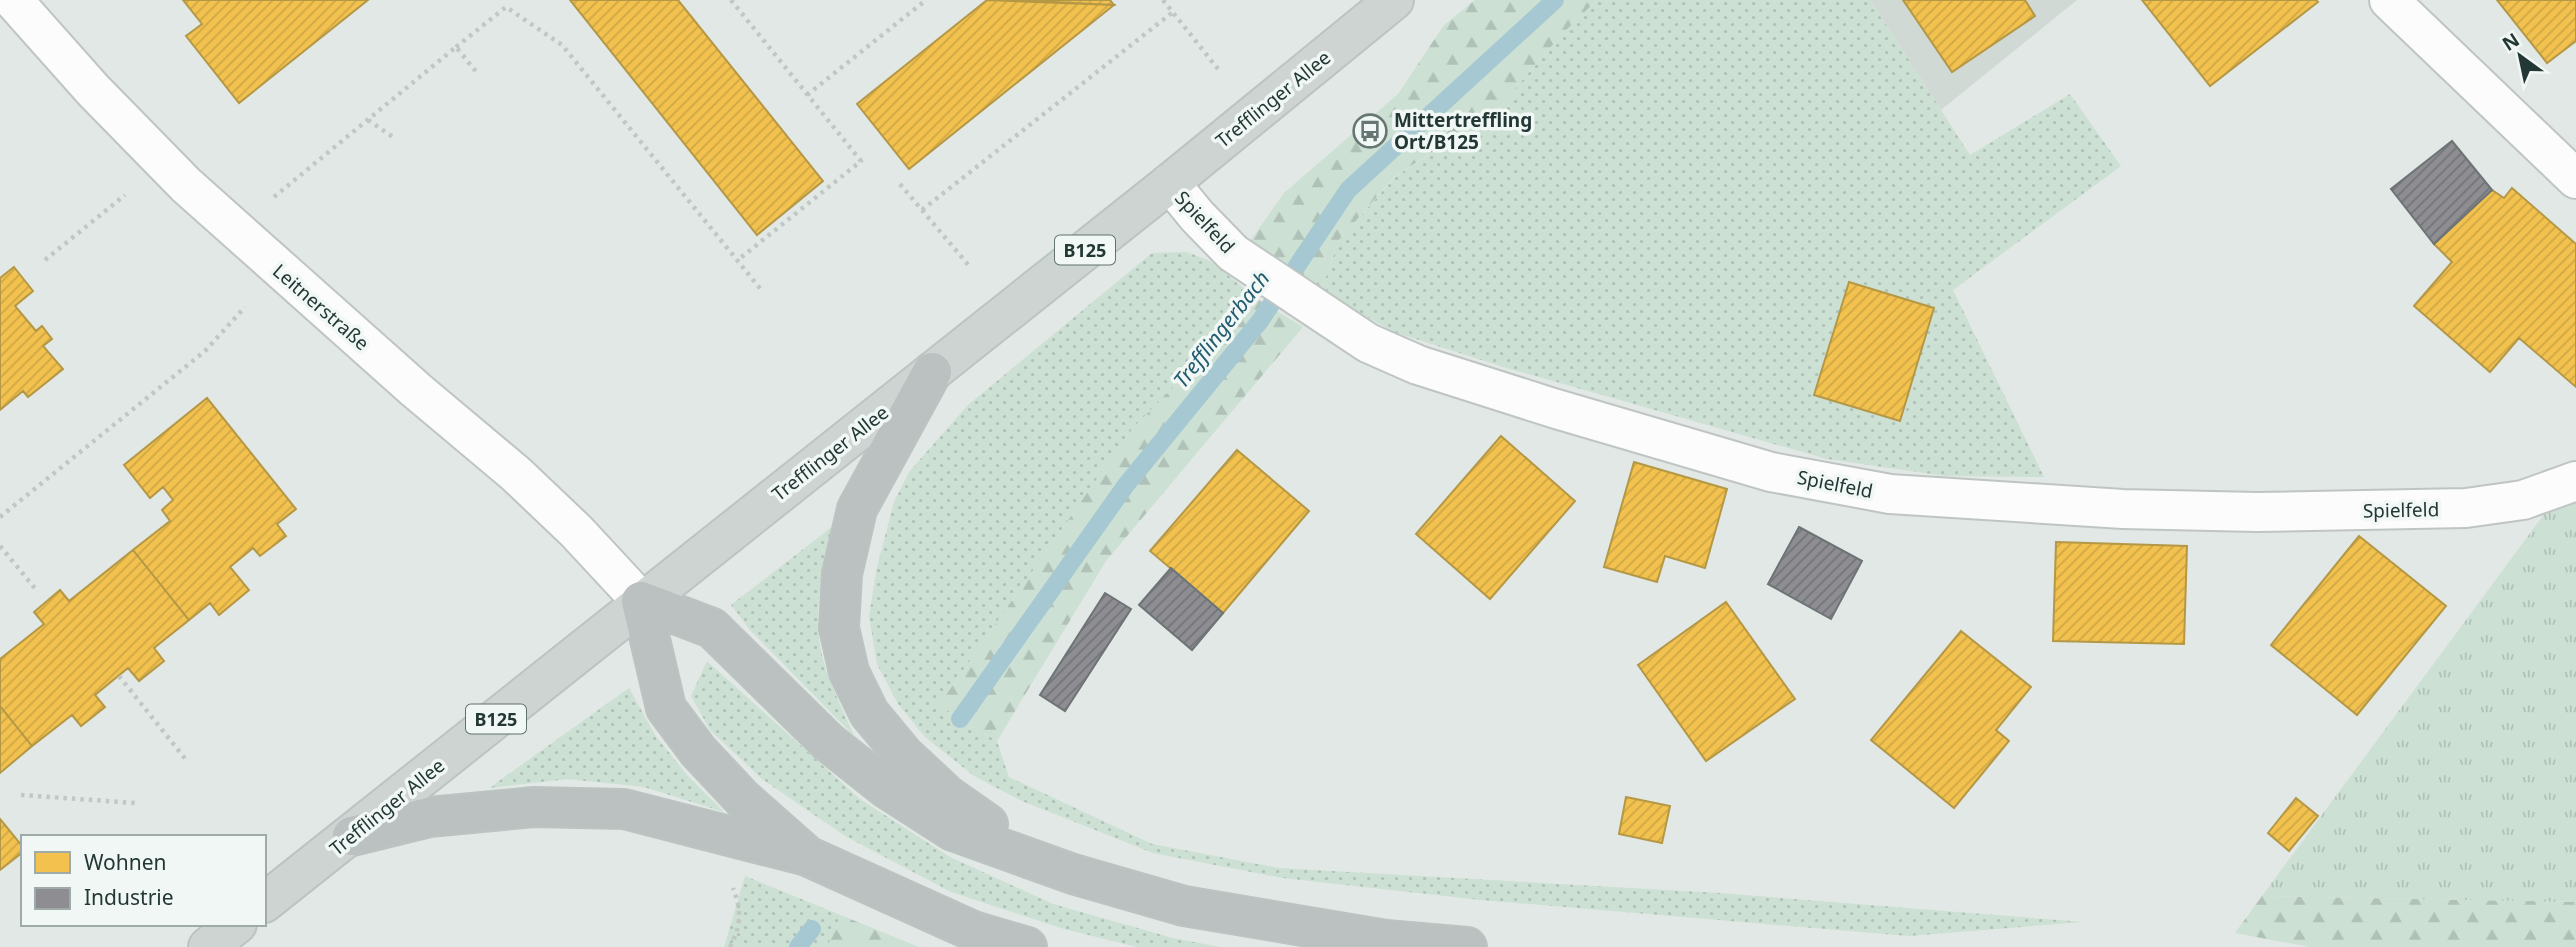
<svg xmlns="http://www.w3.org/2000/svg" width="2576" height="947" font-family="'Noto Sans',sans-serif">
  <defs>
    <pattern id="grass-dots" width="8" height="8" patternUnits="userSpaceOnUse" patternTransform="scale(1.75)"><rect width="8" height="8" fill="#cde0d4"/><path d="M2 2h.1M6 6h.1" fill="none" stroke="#b0c1b7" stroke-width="1.8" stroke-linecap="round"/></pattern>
    <pattern id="forest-firs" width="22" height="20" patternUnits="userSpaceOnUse" patternTransform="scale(1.75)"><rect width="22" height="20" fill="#cde0d4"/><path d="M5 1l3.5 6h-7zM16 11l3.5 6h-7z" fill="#b0c1b7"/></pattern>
    <pattern id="park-tufts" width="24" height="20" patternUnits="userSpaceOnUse" patternTransform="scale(1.75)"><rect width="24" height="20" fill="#cde0d4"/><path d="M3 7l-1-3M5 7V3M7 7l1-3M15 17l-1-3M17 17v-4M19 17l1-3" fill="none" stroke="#b0c1b7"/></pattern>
    <pattern id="homes-hatch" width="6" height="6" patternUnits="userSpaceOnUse" patternTransform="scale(1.75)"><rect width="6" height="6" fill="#f2c14e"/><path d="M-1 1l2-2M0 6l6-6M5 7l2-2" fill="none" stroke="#cfa745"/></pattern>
    <pattern id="industry-hatch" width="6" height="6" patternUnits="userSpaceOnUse" patternTransform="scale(1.75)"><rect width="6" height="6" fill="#8d8d92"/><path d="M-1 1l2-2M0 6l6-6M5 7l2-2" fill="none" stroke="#737478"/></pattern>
  </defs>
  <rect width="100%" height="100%" fill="#e2e8e5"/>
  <path fill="#d1d9d5" d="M1870 0H2077L1941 110Z"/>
  <path fill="url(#grass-dots)" d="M1597 0H1870L1970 155 2070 94 2121 166 1953 290 2044 477 1945 476 1827 459 1500 366 1394 332 1321 291 1339 240 1396 176 1442 146 1485 127 1524 78 1562 34Z
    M1187 252 1210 261 1259 300 1131 430 939 705 997 741 1009 777 1152 844 1279 868 1720 893 2083 922 1909 936 1481 900 1283 878 1153 853 1022 801 974 776 925 737 898 704 877 664 869 616 877 567 894 502 909 472 968 405 1152 253Z
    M833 526C824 563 815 600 819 639 823 672 841 705 854 736L750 630 731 605Z
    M707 661 860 799 950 857 1053 904 1173 938 1220 947H1137L1064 929 951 892 845 836 762 779 710 730 691 696Z
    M629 688 655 735 687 775 724 812 644 787 568 779 489 788Z
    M745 876 843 916 827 947H724Z"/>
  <path fill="url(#forest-firs)" d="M1475 0H1597L1562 34 1524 78 1485 127 1442 146 1395 176 1339 240 1321 291 1250 241 1284 193 1398 94 1444 25Z
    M1259 300 1303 327 1106 561 997 741 939 705 1131 430Z
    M2262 896 2576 902V947H2310L2235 933Z
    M843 916 919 947H827Z"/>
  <path fill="url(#park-tufts)" d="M2576 497V902L2262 896 2548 509Z"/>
  <path fill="url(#homes-hatch)" stroke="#b49846" stroke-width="2" d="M183 0H368L239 103 186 36 202 24Z
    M570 0H678L823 181 757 235Z
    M987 0 1114 5 909 169 857 104Z
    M1013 0H1110L1114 5Z
    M1903 0H2025L2035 16 1952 72Z
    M2142 0H2316L2318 2 2210 86Z
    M2497 0H2576V41L2547 63Z
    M2512 188 2576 244V387L2519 338 2490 372 2414 306 2452 262 2434 244 2492 190 2504 198Z
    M14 267 33 291 15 306 36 331 42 326 52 339 43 346 63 369 28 397 23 391 0 410V278Z
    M1849 282 1934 308 1900 421 1814 395Z
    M207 398 296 509 277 524 286 536 260 556 253 548 230 567 249 590 219 615 210 603 189 620 133 550 170 521 162 510 173 500 163 487 150 498 124 465Z
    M1501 436 1575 501 1490 599 1416 534Z
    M1237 450 1309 511 1223 613 1150 551Z
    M1634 462 1727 489 1705 568 1665 556 1657 582 1604 567Z
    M2359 536 2446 606 2357 715 2271 645Z
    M2056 542 2187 546 2184 644 2053 641Z
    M133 550 189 620 154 648 164 661 139 681 128 668 95 695 105 707 81 726 72 715 32 746 0 706V659L44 624 34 612 60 590 69 601Z
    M1726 602 1795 699 1706 761 1638 665Z
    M1961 631 2031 687 1996 730 2009 741 1954 808 1871 740Z
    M0 706 32 746 0 773Z
    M1626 797 1670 806 1662 843 1619 834Z
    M2296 798 2318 816 2289 851 2268 833Z
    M0 819 23 847V852L0 870Z"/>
  <path fill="url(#industry-hatch)" stroke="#6d7476" stroke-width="2" d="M2452 141 2492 190 2434 244 2391 189Z
    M1799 527 1862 561 1831 619 1768 584Z
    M1171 568 1223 613 1192 650 1139 605Z
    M1105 593 1131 609 1065 711 1040 695Z"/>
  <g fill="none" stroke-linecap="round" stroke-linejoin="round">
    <path stroke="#a6c8d2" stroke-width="18" d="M960 719 1126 485 1260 321 1348 190 1555 0
      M798 947 812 929"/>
    <defs>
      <path id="minor" d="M13 0 93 90 186 185 416 390 516 474 576 531 641 601
        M2389 0 2576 179
        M1170 183 1197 216 1233 253 1368 343 1418 365 1553 408 1771 472 1890 494 2123 509 2257 512 2466 508 2523 500 2576 481"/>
      <path id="major" d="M264 903 1170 183 1394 0
        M208 947 237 924"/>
      <path id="highway" d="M932 372 857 509 842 574 839 628 849 672 869 713 903 754 948 796 988 824
        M641 601 712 628 828 742 886 788 953 831 1073 874 1184 906 1386 940 1467 947
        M641 601 666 708 698 751 742 798 803 852
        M352 836 429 817 534 807 624 809 807 856 973 931 1027 947"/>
    </defs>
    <use href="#minor" stroke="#bfc5c2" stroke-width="42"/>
    <use href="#major" stroke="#bcc4c2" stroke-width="42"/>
    <use href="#highway" stroke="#bcc4c2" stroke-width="42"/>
    <path stroke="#c0c8c5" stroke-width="4.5" stroke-dasharray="3.5 5" stroke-linecap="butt" d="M731 0 861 161 738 260
      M1163 0 1218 69
      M456 47 506 7 562 45 763 292
      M807 95 926 0
      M368 120 396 139
      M900 184 970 267
      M274 197 456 47 478 74
      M922 210 1173 12
      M45 260 125 195
      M0 517 205 351 245 307
      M0 546 38 592
      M119 676 187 761
      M21 795 135 803
      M730 947C741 926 742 911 733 888"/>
    <use href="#minor" stroke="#fbfcfb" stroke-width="38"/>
    <use href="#major" stroke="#ced4d2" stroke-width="38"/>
    <use href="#highway" stroke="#bac1c0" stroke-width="38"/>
  </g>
  <defs>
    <symbol id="bus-ring" viewBox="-11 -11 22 22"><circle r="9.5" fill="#f0f7f4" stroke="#667673" stroke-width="1.5"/><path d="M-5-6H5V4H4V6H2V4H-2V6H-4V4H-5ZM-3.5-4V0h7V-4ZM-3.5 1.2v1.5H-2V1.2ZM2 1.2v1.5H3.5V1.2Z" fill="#667673"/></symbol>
  </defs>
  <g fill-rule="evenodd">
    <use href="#bus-ring" x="1351" y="112" width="38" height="38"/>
  </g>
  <g text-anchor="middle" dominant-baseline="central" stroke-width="7" stroke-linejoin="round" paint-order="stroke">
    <g fill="#f0f7f4" stroke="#60716e" stroke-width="2">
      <rect x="1055" y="235.5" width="60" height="29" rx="5"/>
      <rect x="466" y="704.5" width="60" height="29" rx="5"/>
    </g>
    <g font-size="18" font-weight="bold" fill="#233835">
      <text x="1085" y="250">B125</text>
      <text x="496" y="719">B125</text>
    </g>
    <g font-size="19" fill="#233835" stroke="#f0f7f4">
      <text transform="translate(1273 99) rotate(-39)">Trefflinger Allee</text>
      <text transform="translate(1205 222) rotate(47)">Spielfeld</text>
      <text transform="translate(321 307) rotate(41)">Leitnerstraße</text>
      <text transform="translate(830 453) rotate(-38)">Trefflinger Allee</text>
      <text transform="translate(1835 484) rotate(11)">Spielfeld</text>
      <text transform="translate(2401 510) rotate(-1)">Spielfeld</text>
      <text transform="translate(387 807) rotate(-39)">Trefflinger Allee</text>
    </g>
    <g font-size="19" font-weight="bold" fill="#233835" stroke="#f0f7f4" text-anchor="start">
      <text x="1394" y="120">Mittertreffling<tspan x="1394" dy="22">Ort/B125</tspan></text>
    </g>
    <g font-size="21" font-style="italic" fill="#225b6f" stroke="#f0f7f4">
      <text transform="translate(1221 329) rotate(-52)">Trefflingerbach</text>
    </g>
  </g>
  <rect x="21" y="835" width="245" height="91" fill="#f0f7f4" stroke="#9eaba8" stroke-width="2"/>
  <rect x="35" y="852" width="35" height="21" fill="#f2c14e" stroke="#9eaba8" stroke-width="2"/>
  <text x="84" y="870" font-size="21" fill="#233835">Wohnen</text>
  <rect x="35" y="888" width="35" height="21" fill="#8d8d92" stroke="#9eaba8" stroke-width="2"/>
  <text x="84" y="905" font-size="21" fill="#233835">Industrie</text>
  <g transform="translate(2520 56) rotate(327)" stroke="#f0f7f4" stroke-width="5" paint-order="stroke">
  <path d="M0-5L12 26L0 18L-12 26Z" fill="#233835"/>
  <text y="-10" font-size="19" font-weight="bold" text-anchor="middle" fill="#233835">N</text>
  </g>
</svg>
